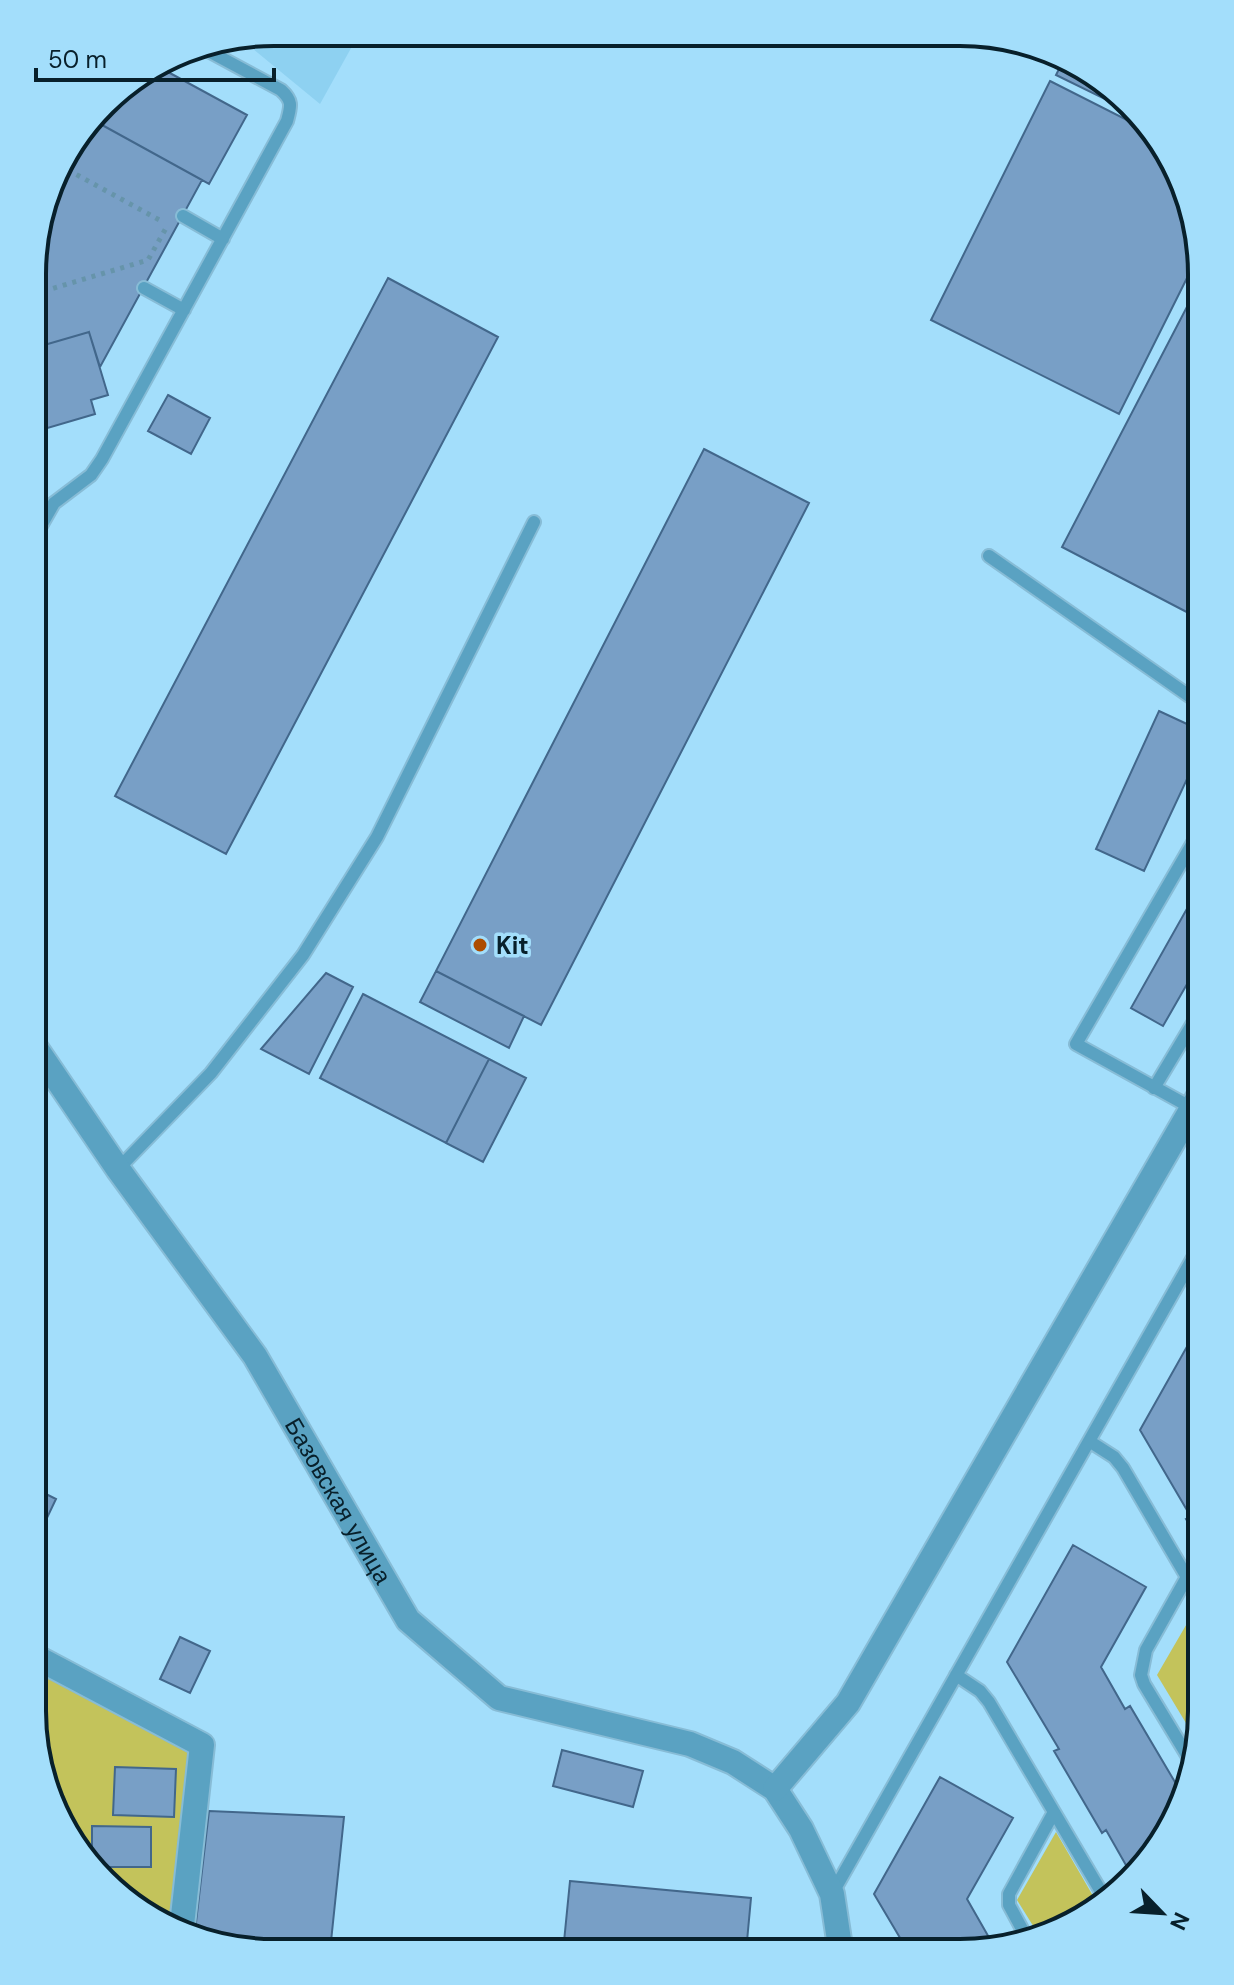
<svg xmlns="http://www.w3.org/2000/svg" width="1234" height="1985" font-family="'DM Sans',sans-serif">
  <rect width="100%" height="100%" fill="#a3defb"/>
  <path fill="#8ed1f1" d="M274 32H360L320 104 241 39Z"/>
  <path fill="#c3c35b" d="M1196 1608 1201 1617V1727L1198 1743 1157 1675Z
    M32 1640 194 1731 174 1922 126 1903 50 1803 32 1711Z
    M1056 1832 1096 1901 1052 1935 1040 1937 1017 1900Z"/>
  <path fill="#789fc6" stroke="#42678b" stroke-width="2" d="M1062 63 1108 82 1118 97 1115 104 1056 75Z
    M157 66 247 115 209 184 93 120 114 92Z
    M1050 81 1141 127 1184 182 1198 256 1119 414 931 320Z
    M93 120 202 180 100 367 89 332 34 348V243L57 167Z
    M388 278 498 337 226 854 115 796Z
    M1202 278V620L1062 547Z
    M89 332 108 395 91 400 95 414 34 432V348Z
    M168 395 210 418 191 454 148 431Z
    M704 449 809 503 541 1025 436 971Z
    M1159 711 1202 731V747L1144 871 1096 849Z
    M1202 882V958L1163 1026 1131 1008Z
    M436 971 524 1016 509 1048 420 1002Z
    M326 973 353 987 309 1074 261 1049Z
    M363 994 489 1059 446 1143 320 1078Z
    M489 1059 526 1078 483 1162 446 1143Z
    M1202 1320V1546L1186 1519 1191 1517 1140 1430Z
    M32 1487 56 1499 35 1543 32 1542Z
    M1073 1545 1146 1587 1101 1667 1125 1709 1130 1706 1185 1799 1152 1858 1131 1874 1106 1830 1102 1833 1054 1751 1059 1749 1007 1662Z
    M180 1637 210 1651 190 1693 160 1679Z
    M562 1750 643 1771 633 1807 553 1786Z
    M115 1767 176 1769 174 1817 113 1815Z
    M940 1777 1013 1818 967 1899 991 1941 996 1937 1001 1945 960 1953H909L874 1894Z
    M209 1811 344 1817 330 1951H243L195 1931Z
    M92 1826 151 1827V1867H99L92 1857Z
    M570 1881 751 1898 746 1952H563Z"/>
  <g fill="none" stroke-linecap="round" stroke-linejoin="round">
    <defs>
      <path id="lane" d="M183 216 223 239
        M144 288 184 310
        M34 538 54 503 91 475 102 459 287 121C291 106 293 101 281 90L201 47
        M989 556 1202 705
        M1154 1088 1202 1008
        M1192 1108 1076 1044 1202 827
        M118 1169 211 1073 303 955 377 837 534 522
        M1089 1441 1114 1457 1123 1468 1201 1601
        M1187 1577 1146 1650 1141 1675 1144 1684 1193 1765
        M956 1675 980 1691 989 1702 1103 1895
        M832 1894 1202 1242
        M1028 1940 1009 1905V1894L1054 1812"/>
      <g id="street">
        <path id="s1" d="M33 1044 118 1169 255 1356 408 1620 499 1698 690 1744 733 1762 775 1789 801 1829 832 1894 839 1940 838 1953"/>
        <path d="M32 1655 202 1745 182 1925"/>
        <path d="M775 1789 848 1703 1202 1091"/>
      </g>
    </defs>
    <use href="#lane" stroke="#87bcd6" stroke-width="16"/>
    <use href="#street" stroke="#87bcd6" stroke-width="28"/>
    <path stroke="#6694aa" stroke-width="5" stroke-dasharray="4 6" stroke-linecap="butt" d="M59 165 163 222
      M34 294 148 260 166 228"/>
    <use href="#lane" stroke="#5aa2c2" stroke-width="12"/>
    <use href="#street" stroke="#5aa2c2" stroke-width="24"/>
  </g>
  <circle fill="#ac4d00" stroke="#a3defb" stroke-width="3" cx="480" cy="945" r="8"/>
  <g text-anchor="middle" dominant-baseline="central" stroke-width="7" stroke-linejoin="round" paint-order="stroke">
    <g font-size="24" font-weight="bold" fill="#08202b" stroke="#a3defb" text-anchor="start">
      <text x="496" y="945">Kit</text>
    </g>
    <g font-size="24" fill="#08202b" stroke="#a3defb">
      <text stroke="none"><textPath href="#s1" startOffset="550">Базовская улица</textPath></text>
    </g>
  </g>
  <path d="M0 0H1234V1985H0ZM274 46H960A228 228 0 0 1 1188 274V1711A228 228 0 0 1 960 1939H274A228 228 0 0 1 46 1711V274A228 228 0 0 1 274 46Z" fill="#a3defb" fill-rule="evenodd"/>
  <path fill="none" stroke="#08202b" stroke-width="4" d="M274 46H960A228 228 0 0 1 1188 274V1711A228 228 0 0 1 960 1939H274A228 228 0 0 1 46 1711V274A228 228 0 0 1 274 46Z"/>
  <g transform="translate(1162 1913) rotate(115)" stroke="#a3defb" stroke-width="6" paint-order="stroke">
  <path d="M0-6L14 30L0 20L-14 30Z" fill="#08202b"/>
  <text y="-12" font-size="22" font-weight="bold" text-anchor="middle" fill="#08202b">N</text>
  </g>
  <path d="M36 68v12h238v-12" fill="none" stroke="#08202b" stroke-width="4"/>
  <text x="48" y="68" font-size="24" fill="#08202b" stroke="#a3defb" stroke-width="6" paint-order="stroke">50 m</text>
</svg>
